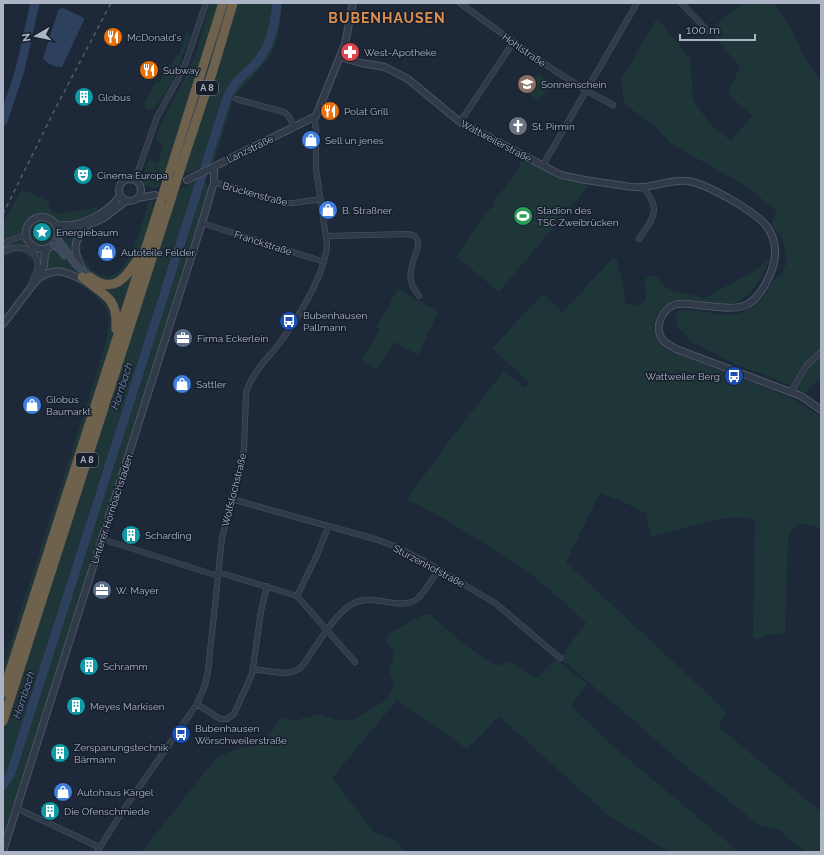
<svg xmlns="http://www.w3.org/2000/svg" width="824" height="855" font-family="Raleway,sans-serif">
  <rect width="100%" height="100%" fill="#1d2838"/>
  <path fill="#1f3639" d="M210 3H282C280 20 280 43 269 57 259 72 244 83 234 97L214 162 192 172 185 173V171L160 182 158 188H152L144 184 143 177 149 159 158 163 163 144 155 141 161 123 190 68 197 50Z
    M743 3H774L792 29 803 55 821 83V377L806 393 780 381 735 364 692 342 685 334 678 328 675 319 676 314 679 311C701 306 722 321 743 312 751 309 759 302 765 295 771 288 772 278 782 274L787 261 782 237 771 224 777 212 748 187 673 145 654 125 624 104 621 79 657 18 690 58 693 100 710 124 731 141 752 116 728 94 740 67 709 30Z
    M186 32 191 35 172 82 154 109 151 110H147L144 106 145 102 155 82 159 83 168 67H169L176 55H179Z
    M538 74 551 82 539 101 526 92Z
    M522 160 564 180 590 184 499 292 457 257 474 229 494 204 493 202 513 177Z
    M203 179 207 184 208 194 3 839V666L99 366C102 352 110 331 109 318 108 302 77 279 62 276 54 275 45 281 39 286L28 277 33 271 34 264C25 252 19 247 6 257L3 254V223L22 189 48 201 50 209 60 214 93 208 97 206C97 212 97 222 93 227 92 229 90 230 88 231 85 235 81 242 81 248 80 255 87 264 92 269 125 299 142 222 149 201H153L152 208 178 194 180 189C188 186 193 180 203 179Z
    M613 258 617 260 624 288 625 303C633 307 639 305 646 301V292L644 283 647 277 652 275C661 278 660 283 666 287 674 293 692 293 703 299L751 273 770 258C766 272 749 300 734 303 716 306 696 299 678 299 660 304 646 323 658 341 661 345 665 347 668 350L793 399 821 417V528L798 523 788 537 785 632 765 636 758 640 753 636 755 519 737 517 719 519 651 537 646 513 619 500 600 493 566 562 726 711 719 727 821 812V852H805L779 830 760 826 689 769 620 709 560 658 586 622 531 574 453 524 407 499 452 437 504 371 525 388 535 378 529 383 492 348 543 294 567 317 562 311 569 305Z
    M398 289 438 312 418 355 394 342 377 370 362 360 380 329 376 327Z
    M430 614C440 624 486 664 497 665 502 665 508 663 512 662L537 678 556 659 587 684 571 706 608 742 726 841 738 852 668 851 609 816 499 716 467 749 397 700 332 778 374 832 391 838 406 852H334L333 850 328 852H141L216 758 236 749 262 743 268 737 280 719 283 717 293 721 319 714 336 720H353L388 699 394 685 390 674 389 665 393 659 394 652 387 643 388 635 391 632 421 616Z"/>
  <path fill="#2d415f" d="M63 8 84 18V20L62 67C55 67 47 64 43 58L58 11 59 9Z"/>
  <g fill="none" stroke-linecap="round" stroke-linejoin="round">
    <path stroke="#2d415f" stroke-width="9" d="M3 121 20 70 35 3
      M3 785 11 773 24 732 227 98C233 82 246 74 257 62 271 46 275 23 277 3"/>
    <defs>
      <path id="minor" d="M460 3C511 40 556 75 613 105
        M681 3 709 32
        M236 99 284 112 289 116 294 128
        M460 122 513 43
        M543 165 637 3
        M135 180 157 117 178 79 186 62 206 3
        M214 182 285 203H294L321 199
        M202 223 324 262
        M327 236 409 234 415 236 418 242V246C412 267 404 277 419 296
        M639 239C653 218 663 209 642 187
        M3 245 10 240 26 235
        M3 252C18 242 42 249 37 270 36 275 33 280 31 285
        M791 392 806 366 821 352
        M231 499 375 539 394 546 426 562 495 603 560 658
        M102 539 218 576
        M218 572 297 596 355 662
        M297 596 318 553 328 527
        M253 669C264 670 286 676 295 671 303 668 307 659 311 653 323 636 335 615 352 604 373 592 401 612 417 599 426 591 432 579 439 569
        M197 704 217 717 221 719H227L234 714 252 674 261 611 267 586
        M16 808 99 847
        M97 852 122 812 197 704 205 685 208 671 222 538 244 450 246 393C252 373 266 360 278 345 296 322 326 273 327 244L316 169V130L314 118"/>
      <path id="tertiary" d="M340 57 361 63 385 67 408 79 460 122 559 174C578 180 599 182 619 185 626 186 635 188 643 187 658 186 672 179 688 181 707 184 757 212 768 228 777 242 777 257 771 272 754 315 737 309 698 305 691 304 684 303 677 304 662 308 653 328 663 340 666 344 672 346 676 349L801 396 821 410
        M119 190a11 11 0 1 1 22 0a11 11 0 1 1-22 0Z
        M187 180 316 116 345 44 353 3
        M138 198 155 195
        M26 233a16 16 0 1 1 32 0a16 16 0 1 1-32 0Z
        M55 224C78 230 106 214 120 196
        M58 234 95 222 104 218 126 201
        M82 269C73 250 72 242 87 226
        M38 278C57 267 64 271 83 280
        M3 324 38 278 44 265 45 253 48 248
        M3 851 202 223 214 182V167"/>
      <path id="secondary" d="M57 238 76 265 86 273
        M53 245 60 249 64 255"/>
      <path id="motorway" d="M179 173 213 70 233 3
        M168 178 223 3
        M82 277C103 296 118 295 116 329
        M90 277C114 295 125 278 138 259
        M3 693 160 204
        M3 721 171 199"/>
    </defs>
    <use href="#minor" stroke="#4c5564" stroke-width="6"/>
    <use href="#tertiary" stroke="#4c5564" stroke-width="8"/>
    <use href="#secondary" stroke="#4c5564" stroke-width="8"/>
    <use href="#motorway" stroke="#394250" stroke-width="10"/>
    <use href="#minor" stroke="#313a48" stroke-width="5"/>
    <use href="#tertiary" stroke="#313a48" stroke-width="6"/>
    <use href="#secondary" stroke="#3e495c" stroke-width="7"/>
    <use href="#motorway" stroke="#6f624d" stroke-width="9"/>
    <path stroke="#525e70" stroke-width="1.5" stroke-dasharray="4 4" stroke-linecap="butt" d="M3 214 53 113 111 3"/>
    <defs>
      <path id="motorway-bridge" d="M171 199 179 173
        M160 204 168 178"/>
    </defs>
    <use href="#motorway-bridge" stroke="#394250" stroke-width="10" stroke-linecap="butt"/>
    <use href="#motorway-bridge" stroke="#6f624d" stroke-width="9"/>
  </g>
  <defs>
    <symbol id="restaurant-disc" viewBox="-11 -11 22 22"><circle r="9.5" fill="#e8710a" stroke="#171f2d"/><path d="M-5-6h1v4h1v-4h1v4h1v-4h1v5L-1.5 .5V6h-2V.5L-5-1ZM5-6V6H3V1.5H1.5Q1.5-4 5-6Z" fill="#fff"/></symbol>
    <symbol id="pharmacy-disc" viewBox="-11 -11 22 22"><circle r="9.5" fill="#e0444e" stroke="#171f2d"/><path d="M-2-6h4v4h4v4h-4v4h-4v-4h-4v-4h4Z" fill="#fff"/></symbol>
    <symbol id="school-disc" viewBox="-11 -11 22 22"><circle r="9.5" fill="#8d6e63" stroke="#171f2d"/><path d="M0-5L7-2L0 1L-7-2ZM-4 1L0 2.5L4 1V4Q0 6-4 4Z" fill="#fff"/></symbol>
    <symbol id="building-disc" viewBox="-11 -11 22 22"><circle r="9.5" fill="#0f9aa8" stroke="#171f2d"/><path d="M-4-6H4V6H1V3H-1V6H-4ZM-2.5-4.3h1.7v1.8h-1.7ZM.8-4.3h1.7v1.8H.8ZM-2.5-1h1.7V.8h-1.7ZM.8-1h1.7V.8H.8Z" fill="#fff"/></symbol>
    <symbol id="church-disc" viewBox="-11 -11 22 22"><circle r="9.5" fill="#6b7280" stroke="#171f2d"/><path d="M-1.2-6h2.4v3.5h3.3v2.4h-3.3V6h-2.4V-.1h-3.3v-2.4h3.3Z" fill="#fff"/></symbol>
    <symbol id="shop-disc" viewBox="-11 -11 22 22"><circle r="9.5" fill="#3f7fe0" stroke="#171f2d"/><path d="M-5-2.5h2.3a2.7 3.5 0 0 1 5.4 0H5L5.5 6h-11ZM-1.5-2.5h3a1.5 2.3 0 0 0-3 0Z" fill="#fff"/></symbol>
    <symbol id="theatre-disc" viewBox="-11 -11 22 22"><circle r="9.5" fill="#0f9aa8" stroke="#171f2d"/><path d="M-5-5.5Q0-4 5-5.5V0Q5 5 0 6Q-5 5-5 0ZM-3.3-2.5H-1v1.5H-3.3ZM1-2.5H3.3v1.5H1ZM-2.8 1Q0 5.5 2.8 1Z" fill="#fff"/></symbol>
    <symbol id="stadium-disc" viewBox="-11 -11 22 22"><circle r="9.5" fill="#2e9e5b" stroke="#171f2d"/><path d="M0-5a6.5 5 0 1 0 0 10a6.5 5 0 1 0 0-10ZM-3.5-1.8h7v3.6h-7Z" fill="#fff"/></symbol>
    <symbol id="sight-disc" viewBox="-11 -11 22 22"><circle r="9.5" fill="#0f9aa8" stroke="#171f2d"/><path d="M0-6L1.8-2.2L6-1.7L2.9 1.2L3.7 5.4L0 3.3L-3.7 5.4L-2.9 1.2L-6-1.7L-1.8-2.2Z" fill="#fff"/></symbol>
    <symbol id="bus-disc" viewBox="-11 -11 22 22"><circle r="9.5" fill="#1a4fb4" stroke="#171f2d"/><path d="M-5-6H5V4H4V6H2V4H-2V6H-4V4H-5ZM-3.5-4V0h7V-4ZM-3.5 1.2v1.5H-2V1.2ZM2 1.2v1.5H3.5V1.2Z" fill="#fff"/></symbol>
    <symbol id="office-disc" viewBox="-11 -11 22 22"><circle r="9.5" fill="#5c6f8a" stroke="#171f2d"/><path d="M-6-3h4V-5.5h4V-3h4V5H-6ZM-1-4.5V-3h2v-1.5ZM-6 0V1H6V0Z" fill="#fff"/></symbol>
  </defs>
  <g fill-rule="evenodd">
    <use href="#restaurant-disc" x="102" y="26" width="22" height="22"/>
    <use href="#pharmacy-disc" x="339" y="41" width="22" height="22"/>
    <use href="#restaurant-disc" x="138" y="59" width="22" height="22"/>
    <use href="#school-disc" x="516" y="73" width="22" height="22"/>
    <use href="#building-disc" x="73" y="86" width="22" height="22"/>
    <use href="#restaurant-disc" x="319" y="100" width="22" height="22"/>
    <use href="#church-disc" x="507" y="115" width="22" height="22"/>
    <use href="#shop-disc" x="300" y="129" width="22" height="22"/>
    <use href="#theatre-disc" x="72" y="164" width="22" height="22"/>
    <use href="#shop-disc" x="317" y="199" width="22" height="22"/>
    <use href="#stadium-disc" x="512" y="205" width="22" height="22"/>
    <use href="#sight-disc" x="31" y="221" width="22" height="22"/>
    <use href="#shop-disc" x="96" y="241" width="22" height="22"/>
    <use href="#bus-disc" x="278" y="310" width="22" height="22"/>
    <use href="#office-disc" x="172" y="327" width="22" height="22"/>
    <use href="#bus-disc" x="723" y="365" width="22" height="22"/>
    <use href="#shop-disc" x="171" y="373" width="22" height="22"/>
    <use href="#shop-disc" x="21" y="394" width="22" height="22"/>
    <use href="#building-disc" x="120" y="524" width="22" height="22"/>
    <use href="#office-disc" x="91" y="579" width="22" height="22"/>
    <use href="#building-disc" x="78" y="655" width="22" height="22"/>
    <use href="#building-disc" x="65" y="695" width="22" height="22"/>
    <use href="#bus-disc" x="170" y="723" width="22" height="22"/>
    <use href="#building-disc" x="49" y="742" width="22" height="22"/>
    <use href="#shop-disc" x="52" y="781" width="22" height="22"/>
    <use href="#building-disc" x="39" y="800" width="22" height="22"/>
  </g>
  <g text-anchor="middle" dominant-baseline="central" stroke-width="3" stroke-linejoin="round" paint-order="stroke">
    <g fill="#171f2d" stroke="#7f8898" stroke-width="1">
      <rect x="196" y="81" width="22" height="14" rx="3"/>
      <rect x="76" y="453" width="22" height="14" rx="3"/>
    </g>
    <g font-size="9" font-weight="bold" fill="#abb5c6">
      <text x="207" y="88">A 8</text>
      <text x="87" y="460">A 8</text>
    </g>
    <g font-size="10" fill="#abb5c6" stroke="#171f2d" text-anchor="start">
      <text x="127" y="37">McDonald's</text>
      <text x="364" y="52">West-Apotheke</text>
      <text x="163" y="70">Subway</text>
      <text x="541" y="84">Sonnenschein</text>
      <text x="98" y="97">Globus</text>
      <text x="344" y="111">Polat Grill</text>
      <text x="532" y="126">St. Pirmin</text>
      <text x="325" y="140">Sell un jenes</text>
      <text x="97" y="175">Cinema Europa</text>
      <text x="342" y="210">B. Straßner</text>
      <text x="537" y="210">Stadion des<tspan x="537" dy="12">TSC Zweibrücken</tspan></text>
      <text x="56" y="232">Energiebaum</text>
      <text x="121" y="252">Autoteile Felder</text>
      <text x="303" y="315">Bubenhausen<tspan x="303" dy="12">Pallmann</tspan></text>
      <text x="197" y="338">Firma Eckerlein</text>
      <text x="720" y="376" text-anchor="end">Wattweiler Berg</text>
      <text x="196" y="384">Sattler</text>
      <text x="46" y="399">Globus<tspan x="46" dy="12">Baumarkt</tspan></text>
      <text x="145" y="535">Scharding</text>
      <text x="116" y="590">W. Mayer</text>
      <text x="103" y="666">Schramm</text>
      <text x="90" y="706">Meyes Markisen</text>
      <text x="195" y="728">Bubenhausen<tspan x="195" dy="12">Wörschweilerstraße</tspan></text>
      <text x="74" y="747">Zerspanungstechnik<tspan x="74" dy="12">Bärmann</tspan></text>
      <text x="77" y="792">Autohaus Kärgel</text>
      <text x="64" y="811">Die Ofenschmiede</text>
    </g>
    <g font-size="10" fill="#abb5c6" stroke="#171f2d">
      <text transform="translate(524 50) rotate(35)">Hohlstraße</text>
      <text transform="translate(496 141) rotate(28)">Wattweilerstraße</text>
      <text transform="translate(250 149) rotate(-26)">Lanzstraße</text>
      <text transform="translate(255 194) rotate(15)">Brückenstraße</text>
      <text transform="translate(263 243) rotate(18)">Franckstraße</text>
      <text transform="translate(234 490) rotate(-76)">Wolfslochstraße</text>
      <text transform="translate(112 509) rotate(-72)">Unterer Hornbachstaden</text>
      <text transform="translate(429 566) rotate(28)">Sturzenhofstraße</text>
    </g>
    <g font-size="11" font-style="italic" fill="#6f8bb2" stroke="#171f2d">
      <text transform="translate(122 386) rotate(-72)">Hornbach</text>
      <text transform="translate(24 695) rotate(-72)">Hornbach</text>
    </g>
    <g font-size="14" font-weight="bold" letter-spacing="1" fill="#dd8e4e" stroke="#171f2d">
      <text x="387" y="18">BUBENHAUSEN</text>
    </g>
  </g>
  <rect width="824" height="855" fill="none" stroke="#abb5c6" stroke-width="8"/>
  <g transform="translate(36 36) rotate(261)" stroke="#171f2d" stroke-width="3" paint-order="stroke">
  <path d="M0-3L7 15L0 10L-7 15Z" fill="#abb5c6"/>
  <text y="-6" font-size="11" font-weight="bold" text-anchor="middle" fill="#abb5c6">N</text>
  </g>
  <path d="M680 34v6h75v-6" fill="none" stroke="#abb5c6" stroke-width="2"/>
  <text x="686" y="34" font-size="12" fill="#abb5c6" stroke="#171f2d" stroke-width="3" paint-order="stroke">100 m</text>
</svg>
